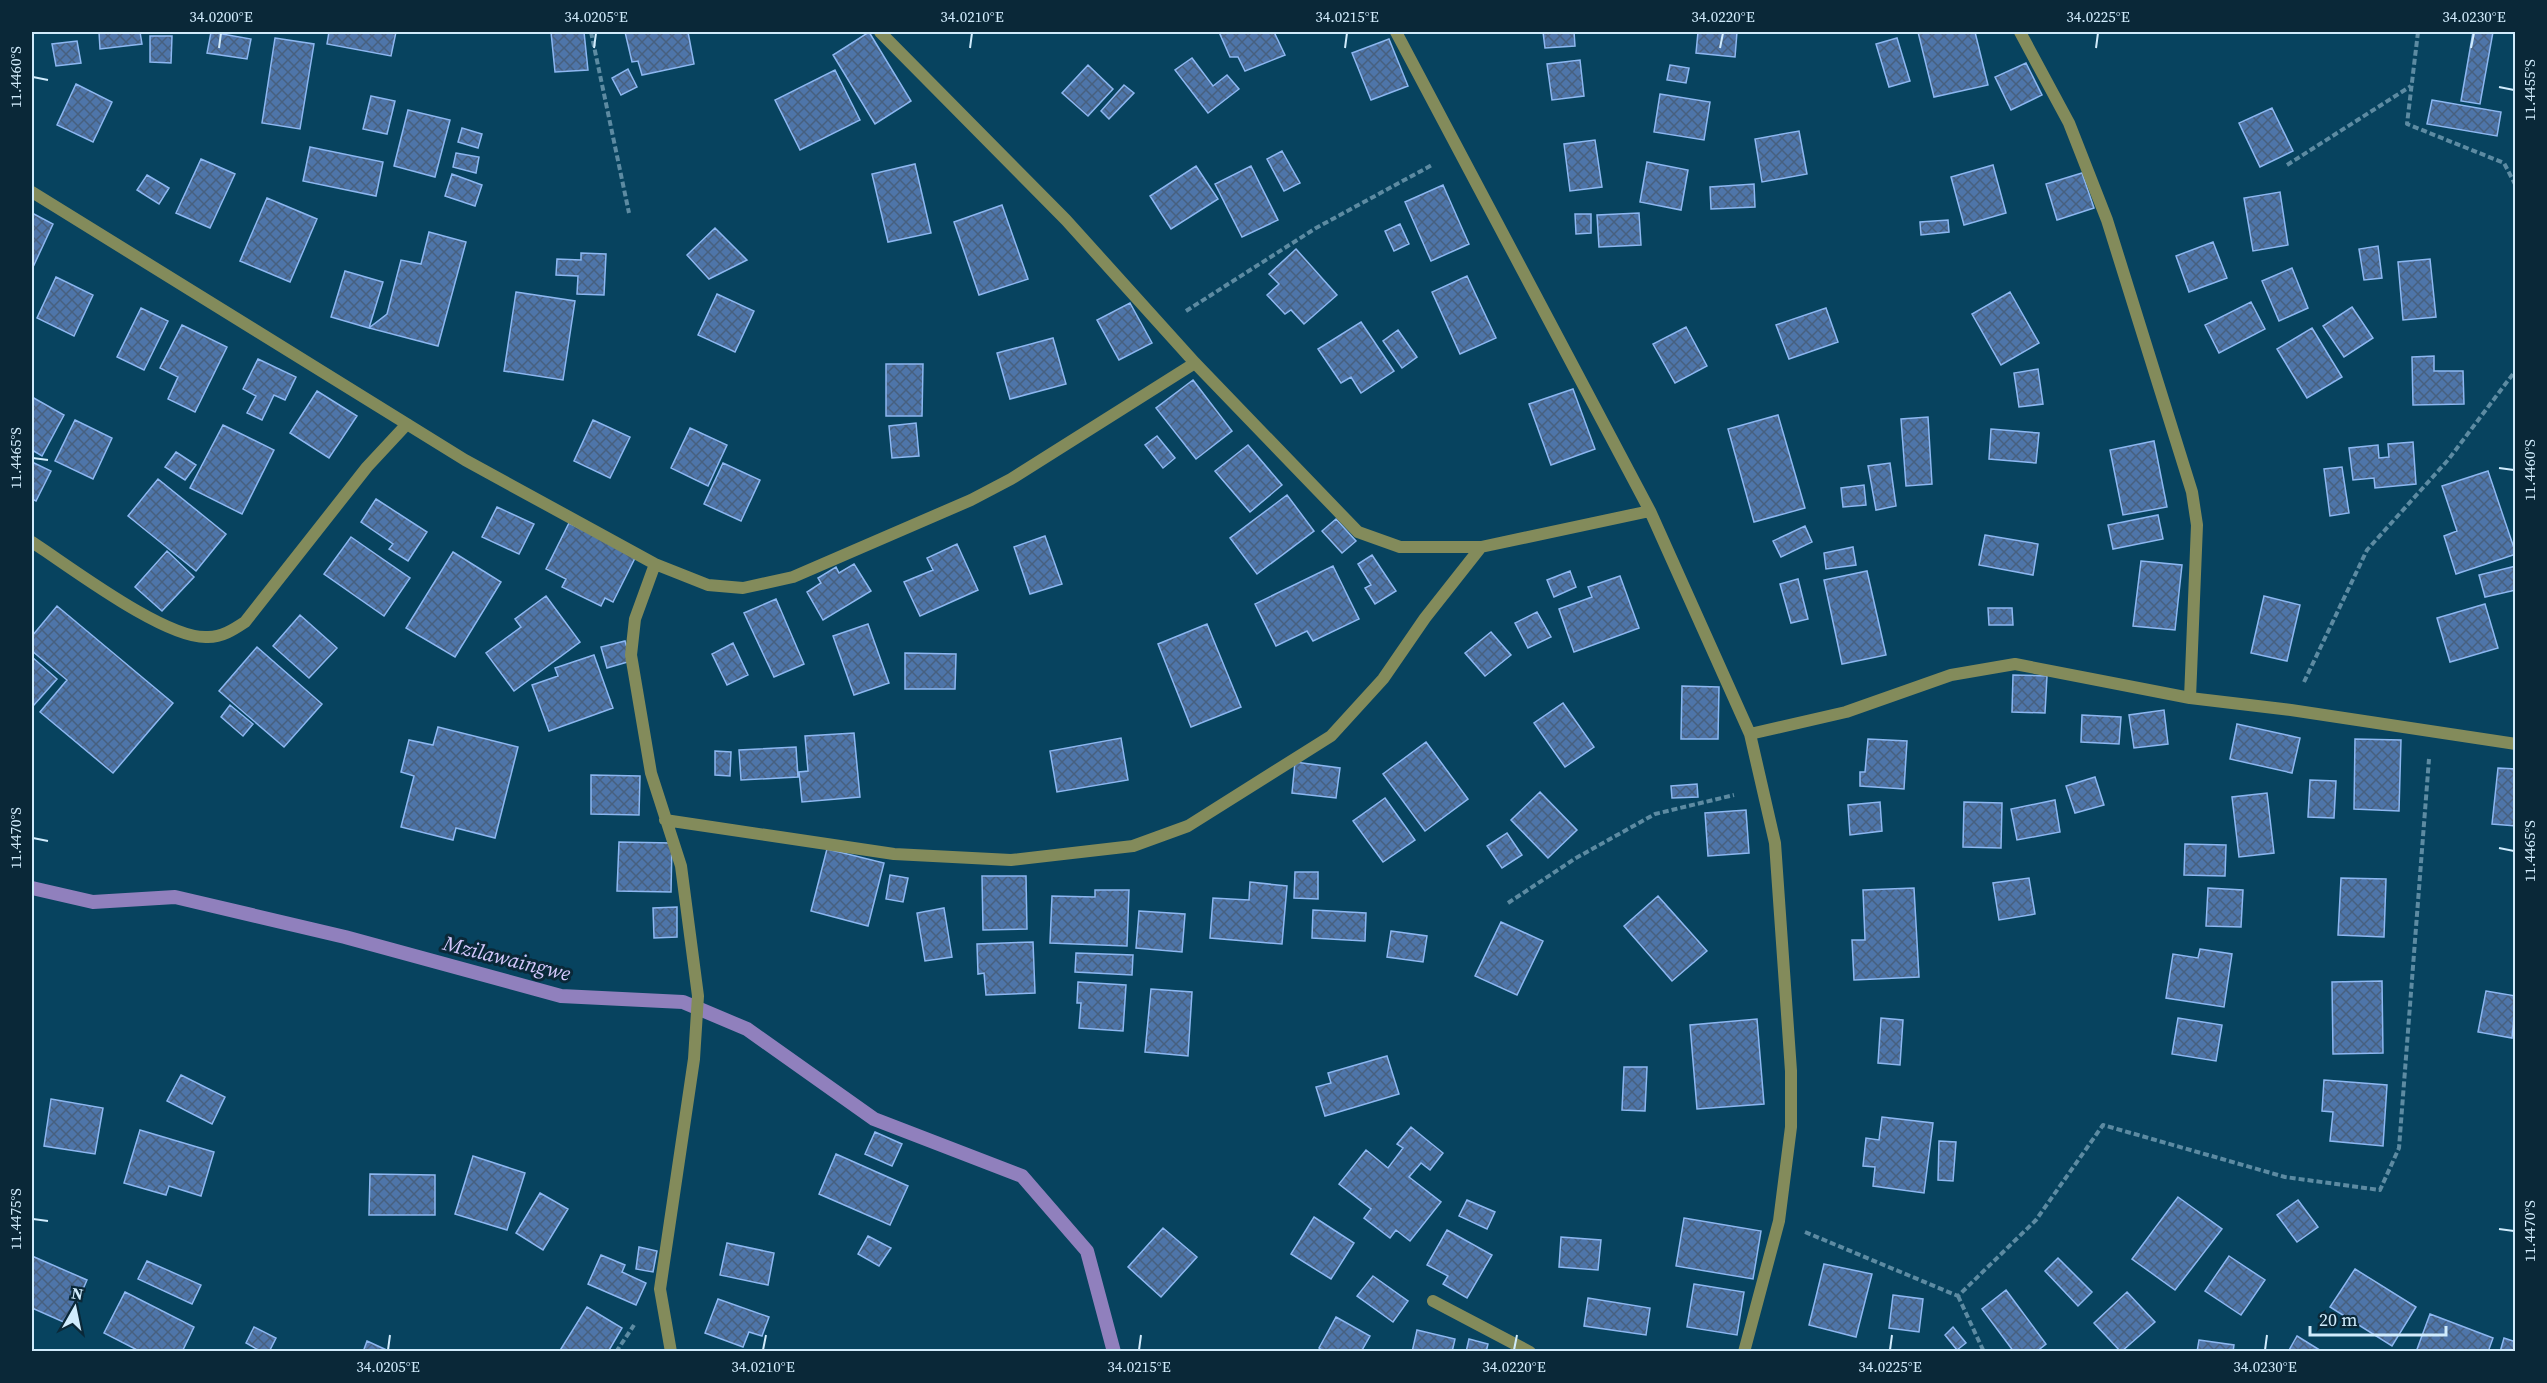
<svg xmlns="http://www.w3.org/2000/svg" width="2547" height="1383" font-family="'Source Serif 4',serif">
  <defs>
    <pattern id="building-cross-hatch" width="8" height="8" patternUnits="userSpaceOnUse" patternTransform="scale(1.5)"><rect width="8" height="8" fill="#4e75a9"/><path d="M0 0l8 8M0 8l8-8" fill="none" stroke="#47607f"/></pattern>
  </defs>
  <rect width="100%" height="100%" fill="#07435f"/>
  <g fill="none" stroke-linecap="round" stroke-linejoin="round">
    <path stroke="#9080bd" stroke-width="14" d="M32 888 93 902 175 897 345 937 561 996 683 1002 747 1029 874 1119 1022 1176 1087 1251 1114 1352"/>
  </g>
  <path fill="url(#building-cross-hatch)" stroke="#8db7f0" stroke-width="1.5" d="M99 32H140L142 44 100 49Z
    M211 32 251 39 247 59 207 53Z
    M329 32H396L391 56 327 44Z
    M551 32H584L588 70 555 72Z
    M625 32H688L694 64 642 75 638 61 632 62Z
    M869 32 911 101 875 124 833 55Z
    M1219 32H1274L1285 55 1245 71 1238 57H1230Z
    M1543 32H1574L1575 46 1545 48Z
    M1698 32H1737L1735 57 1696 53Z
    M1918 32H1975L1988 85 1934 97Z
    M2473 32H2493L2480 104 2461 101Z
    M150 36H172L171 63 150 62Z
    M275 38 314 44 300 129 262 123Z
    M1897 38 1910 81 1889 87 1876 44Z
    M1389 39 1408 86 1371 100 1352 53Z
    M77 41 81 63 56 66 52 44Z
    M1192 58 1213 86 1227 75 1239 89 1208 113 1175 70Z
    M1580 60 1584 96 1552 100 1547 64Z
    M2026 63 2042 95 2011 110 1995 77Z
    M1088 65 1113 89 1088 116 1062 93Z
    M1670 65 1689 68 1686 83 1667 80Z
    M628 69 637 87 621 95 612 78Z
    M835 70 860 120 800 150 775 100Z
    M76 84 112 102 93 142 57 125Z
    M1124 85 1134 93 1109 119 1101 111Z
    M1660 94 1710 102 1704 140 1654 132Z
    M371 96 395 101 387 134 363 129Z
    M2432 100 2501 112 2497 136 2427 124Z
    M2272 108 2293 151 2260 167 2239 123Z
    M408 110 450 120 435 177 394 166Z
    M462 128 482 134 478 148 458 142Z
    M1799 131 1807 174 1762 182 1755 139Z
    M1595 140 1602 187 1570 191 1564 144Z
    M310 147 383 162 376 196 303 181Z
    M1282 151 1300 183 1284 191 1267 159Z
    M456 153 479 157 476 173 453 167Z
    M201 159 235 174 210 228 176 213Z
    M1647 162 1688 170 1681 210 1640 202Z
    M915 164 931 233 888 242 872 174Z
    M1993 165 2006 213 1964 225 1951 177Z
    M1196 166 1218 199 1171 229 1150 196Z
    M1251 166 1278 220 1242 237 1215 184Z
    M2082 173 2094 208 2057 220 2046 184Z
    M452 174 482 185 475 206 445 196Z
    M147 175 169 188 159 204 137 190Z
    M1754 184 1755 207 1711 209 1710 187Z
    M1443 185 1469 244 1431 261 1405 202Z
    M2280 192 2288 245 2253 251 2244 198Z
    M267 198 317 219 290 282 240 261Z
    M1002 205 1028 279 979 295 954 222Z
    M32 213 53 224 34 265 32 263Z
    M1639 213 1641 245 1599 247 1597 215Z
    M1575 214H1591V233L1576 234Z
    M1948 220 1949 232 1921 235 1920 222Z
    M1400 224 1409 244 1394 251 1385 231Z
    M715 228 747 260 709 279 687 255Z
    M429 232 466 242 438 346 369 328 387 314 401 260 421 264Z
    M2213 242 2227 278 2189 292 2176 256Z
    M2378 246 2382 278 2364 280 2359 249Z
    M1296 249 1337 295 1304 324 1291 310 1285 314 1267 295 1279 284 1269 274Z
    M581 253 606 254 604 295 577 294 578 276 556 275 557 259 581 260Z
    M2430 259 2436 317 2403 320 2398 262Z
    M2292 268 2308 308 2279 321 2262 281Z
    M345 271 383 282 369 328 331 317Z
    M1467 276 1496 338 1460 354 1432 292Z
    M56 277 93 295 74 336 37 318Z
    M516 292 575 301 563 380 504 371Z
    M2010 292 2039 343 2001 365 1972 314Z
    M717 294 754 311 735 352 698 335Z
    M2251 302 2265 329 2219 353 2205 325Z
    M1130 303 1152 343 1119 360 1097 320Z
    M2352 307 2373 338 2344 357 2323 326Z
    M141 308 168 321 144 370 117 357Z
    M1826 308 1838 342 1789 359 1776 325Z
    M1361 322 1394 371 1361 393 1351 377 1341 383 1318 349Z
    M182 325 227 347 195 412 168 399 178 377 160 368Z
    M1686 327 1707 366 1675 383 1653 344Z
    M2312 328 2342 377 2307 398 2277 349Z
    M1398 330 1417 357 1402 368 1383 341Z
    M1053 338 1066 384 1010 399 997 353Z
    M2434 356V371H2463L2464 404 2413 405 2412 357Z
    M258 359 296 377 285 400 274 395 262 420 247 413 256 396 243 389Z
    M886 364H923L922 416H886Z
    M2038 369 2043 404 2019 407 2014 373Z
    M1193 380 1232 431 1196 459 1156 408Z
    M1573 389 1595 449 1551 465 1529 404Z
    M317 391 357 416 329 458 290 433Z
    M32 397 64 415 42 456 32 450Z
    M1778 415 1805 508 1754 522 1728 429Z
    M1928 417 1932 484 1906 486 1901 419Z
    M75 420 112 438 93 479 55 461Z
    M593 420 630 437 610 478 574 461Z
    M916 423 919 456 892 458 889 426Z
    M223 425 274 450 242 514 190 488Z
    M690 428 727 445 708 486 671 468Z
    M1991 429 2039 433 2036 463 1989 459Z
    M1157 436 1175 458 1163 468 1145 445Z
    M2154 441 2167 507 2123 515 2110 450Z
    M2413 442 2416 484 2375 488 2374 478 2353 480 2349 448 2378 445 2379 458 2389 457 2388 444Z
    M1248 445 1282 485 1250 512 1215 471Z
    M176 452 196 465 185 480 165 467Z
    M32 462 51 471 36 501 32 499Z
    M723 463 760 480 741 521 704 504Z
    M1890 463 1896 506 1876 510 1868 466Z
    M2342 467 2349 513 2330 516 2324 469Z
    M2488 471 2516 554 2456 574 2444 536 2457 531 2442 486Z
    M158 479 226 534 196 571 128 516Z
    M1864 485 1866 505 1843 507 1841 488Z
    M1287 495 1314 531 1257 574 1230 538Z
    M376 499 427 532 408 561 389 549 393 544 361 522Z
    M497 507 534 524 519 554 482 537Z
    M2158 515 2163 539 2113 549 2108 525Z
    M1336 519 1356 541 1342 553 1322 531Z
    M569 523 636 556 613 602 605 598 601 606 562 587 566 579 546 569Z
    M1805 526 1812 542 1781 557 1773 541Z
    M1985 535 2038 544 2033 575 1979 565Z
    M1045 536 1062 584 1030 594 1014 547Z
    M351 537 410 578 384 616 324 574Z
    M957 544 978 590 920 616 904 582 933 570 927 558Z
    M1853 547 1856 565 1826 569 1824 553Z
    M167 551 194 577 162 611 135 587Z
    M453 552 501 582 455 657 406 628Z
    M1372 555 1396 591 1375 604 1365 588 1371 585 1358 564Z
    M2141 561 2182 565 2175 630 2133 626Z
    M854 564 871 591 823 620 807 592 821 583 818 578 836 567 839 573Z
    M1333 566 1359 619 1313 641 1307 631 1276 646 1255 604Z
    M2516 566V590L2485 597 2479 575Z
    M1570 571 1576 587 1554 597 1547 580Z
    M1867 571 1886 655 1842 664 1824 580Z
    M1620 576 1639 628 1574 652 1559 609 1592 597 1588 587Z
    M1798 579 1808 619 1791 623 1780 584Z
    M546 596 580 642 514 691 486 653 521 627 515 619Z
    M2264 596 2300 605 2287 661 2251 653Z
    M776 599 804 664 774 677 744 613Z
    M2485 604 2498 648 2450 662 2437 618Z
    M57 606 173 703 113 773 40 712 67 680 32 651V636Z
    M1988 608H2012L2013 625H1989Z
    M1537 612 1551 637 1528 648 1515 623Z
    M300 615 337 648 309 678 273 646Z
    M868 624 889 683 854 695 833 636Z
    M1207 624 1241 707 1191 727 1158 644Z
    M1491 632 1511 655 1485 676 1465 653Z
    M625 641 631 661 607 668 601 647Z
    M733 643 748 675 727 685 712 654Z
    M257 647 322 704 284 747 219 691Z
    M905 653 956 654 955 689H905Z
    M594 655 613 708 549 731 532 685 558 676 555 668Z
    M32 657 57 679 34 705 32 703Z
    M2013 675 2047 676 2045 713 2012 712Z
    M1682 686 1719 687 1718 739H1681Z
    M1563 703 1594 747 1565 767 1534 723Z
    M230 705 253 724 243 736 221 717Z
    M2164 710 2168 744 2134 748 2129 715Z
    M2082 715 2121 717 2119 744 2081 742Z
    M2237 724 2300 738 2292 773 2230 759Z
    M438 727 518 747 495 838 456 828 453 840 401 827 414 776 401 772 409 740 433 745Z
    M854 733 860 797 802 802 799 772 808 771 805 736Z
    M1121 738 1128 780 1057 792 1050 751Z
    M1868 739 1907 741 1904 789 1860 786V772H1865Z
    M2355 739 2401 740 2399 811 2354 809Z
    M1426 742 1468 799 1425 831 1383 774Z
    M796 747 798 777 741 780 739 750Z
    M715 751 731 752 730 776 715 775Z
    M1295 762 1340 768 1336 798 1292 793Z
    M2498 768 2516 769V826L2492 824Z
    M591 775 640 776 639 815 591 814Z
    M2095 777 2104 805 2075 813 2066 786Z
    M2310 780 2336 781 2334 818 2308 817Z
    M1697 784 1698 797 1672 798 1671 786Z
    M1540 792 1577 830 1548 858 1511 820Z
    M2267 793 2274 853 2239 857 2232 797Z
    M1385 798 1415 840 1383 862 1353 821Z
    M2055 800 2060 832 2017 840 2011 809Z
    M1880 802 1882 831 1850 835 1848 805Z
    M1964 802 2002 803 2001 848 1963 847Z
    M1746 810 1749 853 1708 856 1705 813Z
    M1507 833 1522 855 1502 868 1487 846Z
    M619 842 672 843 671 892 617 891Z
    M2185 844 2226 845 2225 876 2184 875Z
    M827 849 884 863 868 926 811 911Z
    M1295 872H1318V899L1294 898Z
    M890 875 908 878 903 902 886 899Z
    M982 876H1026L1027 929 983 930Z
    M2029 878 2035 914 1999 920 1993 883Z
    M2341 878 2386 879 2384 937 2338 935Z
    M1250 882 1287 886 1282 944 1210 938 1213 898 1249 900Z
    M1914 888 1919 977 1854 980 1852 940H1865L1863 890Z
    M2208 888 2243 890 2241 927 2206 926Z
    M1095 890H1129L1127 946 1050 943 1052 896 1095 897Z
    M1658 896 1707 951 1672 981 1624 926Z
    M677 907V937L654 938 653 908Z
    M944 908 952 957 925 961 917 913Z
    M1313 910 1366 913 1365 941 1312 938Z
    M1139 911 1185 914 1182 952 1136 948Z
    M1501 922 1543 941 1517 995 1475 976Z
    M1391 931 1427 936 1423 962 1387 957Z
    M1033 942 1035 993 986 995 984 973 978 974 977 944Z
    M2200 949 2232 954 2224 1007 2166 998 2173 954 2198 958Z
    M1076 953 1133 955 1132 975 1075 972Z
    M2382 981 2383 1053 2333 1054 2332 982Z
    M1078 982 1126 985 1123 1031 1079 1028 1081 1003H1077Z
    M1151 989 1192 992 1188 1056 1145 1052Z
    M2486 991 2516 996 2512 1038 2478 1032Z
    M1881 1018 1903 1020 1900 1065 1878 1063Z
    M2178 1018 2222 1025 2216 1061 2172 1054Z
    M1757 1019 1764 1104 1697 1109 1690 1025Z
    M1387 1056 1399 1094 1325 1116 1316 1087 1331 1083 1328 1073Z
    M1624 1067H1647L1645 1111 1622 1110Z
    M181 1075 225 1097 212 1124 167 1101Z
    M2324 1080 2387 1085 2383 1146 2330 1141 2333 1112 2322 1111Z
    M51 1099 103 1108 95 1154 44 1146Z
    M1882 1117 1933 1123 1924 1193 1873 1186 1875 1167 1863 1166 1866 1138 1879 1140Z
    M1411 1127 1443 1153 1430 1170 1421 1163 1409 1177 1441 1202 1410 1241 1396 1230 1390 1238 1364 1218 1371 1209 1339 1184 1366 1150 1388 1168 1403 1148 1397 1144Z
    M140 1130 214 1152 201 1196 169 1186 166 1195 124 1183Z
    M875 1132 902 1144 892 1166 865 1154Z
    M1939 1141 1956 1142 1953 1181 1938 1180Z
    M836 1154 908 1186 890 1225 819 1194Z
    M473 1156 525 1173 507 1230 455 1214Z
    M370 1174 435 1175V1215H369Z
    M540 1193 568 1209 543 1250 516 1233Z
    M2178 1197 2222 1229 2175 1290 2132 1259Z
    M1467 1200 1495 1212 1487 1229 1459 1216Z
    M2298 1200 2318 1227 2297 1242 2277 1215Z
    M1314 1217 1354 1243 1331 1279 1291 1254Z
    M1684 1218 1761 1231 1753 1279 1676 1266Z
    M1163 1228 1197 1257 1161 1297 1128 1267Z
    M1447 1230 1492 1255 1467 1298 1443 1284 1448 1276 1427 1265Z
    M868 1236 891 1248 879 1266 858 1254Z
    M1561 1237 1601 1240 1598 1270 1559 1267Z
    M727 1243 774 1253 768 1285 720 1275Z
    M639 1247 657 1251 653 1272 636 1269Z
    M601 1255 625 1265 622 1272 646 1283 636 1305 588 1284Z
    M32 1256 87 1280 68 1324 32 1308Z
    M2229 1256 2265 1280 2241 1315 2205 1291Z
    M2058 1258 2092 1292 2078 1306 2045 1271Z
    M147 1261 201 1285 192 1304 138 1279Z
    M1824 1264 1872 1274 1856 1337 1809 1325Z
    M2355 1269 2416 1307 2392 1346 2330 1307Z
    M1373 1276 1408 1301 1393 1322 1357 1296Z
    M1694 1284 1744 1292 1737 1335 1687 1327Z
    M2006 1290 2046 1344 2036 1352H2014L1982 1309Z
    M125 1292 194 1327 182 1352H141L104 1333Z
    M2127 1292 2155 1322 2121 1352 2094 1323Z
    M1893 1295 1923 1299 1919 1332 1889 1328Z
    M1588 1298 1650 1308 1646 1335 1584 1326Z
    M718 1299 769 1317 762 1336 749 1332 743 1347 705 1333Z
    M587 1307 622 1328 608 1352H559Z
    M2430 1314 2493 1338 2488 1352H2416Z
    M1336 1317 1370 1336 1361 1352H1325L1319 1348Z
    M254 1327 276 1338 269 1352H262L246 1343Z
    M1953 1327 1966 1343 1957 1350 1945 1335Z
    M1417 1330 1455 1339 1452 1352H1412Z
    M2297 1336 2323 1352H2288Z
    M2504 1338 2516 1342V1352H2500Z
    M1469 1339 1488 1344 1486 1352H1466Z
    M2199 1340 2234 1345 2233 1352H2197Z
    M367 1341 391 1352H363Z"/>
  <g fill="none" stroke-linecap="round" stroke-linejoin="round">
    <path stroke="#5d8ba2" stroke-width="4" stroke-dasharray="6 3" stroke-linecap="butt" d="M591 32 629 213
      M2418 32 2407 124 2504 163 2516 186
      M2287 165 2411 86
      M1186 311 1316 228 1432 165
      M2304 682 2367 550 2448 460 2516 370
      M1508 903 1576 858 1655 814 1734 795
      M1805 1232 1958 1296 2036 1220 2103 1125 2285 1177 2380 1190 2399 1148 2429 759
      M1958 1296 1984 1352
      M616 1352 634 1325"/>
    <path stroke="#838b5b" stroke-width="12" d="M880 32 1066 220 1195 363 1358 532 1400 547H1481L1650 511
      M1396 32 1650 511 1750 734 1775 843 1791 1071V1127L1779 1221 1744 1352
      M2020 32 2069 123 2107 220 2192 492 2197 525 2190 698
      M32 192 465 460 655 564 708 585 743 588 793 577 971 500 1011 479 1195 363
      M32 542C69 566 166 640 208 637 222 637 233 630 245 622L367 467 407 424
      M655 564 635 619 631 655 651 773 681 866 698 996 694 1059 660 1289 671 1352
      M1750 734 1846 712 1951 675 2015 664 2190 698 2291 710 2516 744
      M665 820 894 854 1011 860 1133 846 1188 826 1331 736 1383 679 1425 618 1481 547
      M1433 1301 1530 1352"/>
  </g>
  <path fill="none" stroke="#d0ebfc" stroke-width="2" d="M219 48 221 33M594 48 596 33M970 48 972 33M1345 48 1347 33M1720 48 1723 33M2096 48 2098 33M2471 48 2474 33M33 77 48 80M2499 87 2514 90M33 458 48 460M2499 468 2514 470M33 838 48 841M2499 848 2514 851M33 1219 48 1221M2499 1229 2514 1231M388 1350 390 1335M763 1350 766 1335M1139 1350 1141 1335M1514 1350 1517 1335M1890 1350 1892 1335M2265 1350 2267 1335"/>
  <g text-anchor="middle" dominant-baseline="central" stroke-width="6" stroke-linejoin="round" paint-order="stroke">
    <g font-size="21" font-style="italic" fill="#d5c9fd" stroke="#0a2838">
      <text transform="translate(507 958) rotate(14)">Mzilawaingwe</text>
    </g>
  </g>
  <rect width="2547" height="1383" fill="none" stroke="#0a2838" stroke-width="66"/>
  <g transform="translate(75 1308) rotate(9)" stroke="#0a2838" stroke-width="4.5" paint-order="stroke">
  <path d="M0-4.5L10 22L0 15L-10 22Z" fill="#d0ebfc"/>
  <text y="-9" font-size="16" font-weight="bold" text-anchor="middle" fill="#d0ebfc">N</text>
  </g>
  <path d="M2310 1326v9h136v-9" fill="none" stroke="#d0ebfc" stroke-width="3"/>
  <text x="2319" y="1326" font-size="18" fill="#d0ebfc" stroke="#0a2838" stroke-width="4.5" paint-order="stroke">20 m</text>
  <rect x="33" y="33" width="2481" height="1317" fill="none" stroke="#d0ebfc" stroke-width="2"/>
  <g font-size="15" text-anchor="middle" fill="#d0ebfc">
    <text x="221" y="22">34.0200°E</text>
    <text x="596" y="22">34.0205°E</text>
    <text x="972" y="22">34.0210°E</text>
    <text x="1347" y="22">34.0215°E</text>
    <text x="1723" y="22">34.0220°E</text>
    <text x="2098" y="22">34.0225°E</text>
    <text x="2474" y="22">34.0230°E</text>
    <text transform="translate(16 77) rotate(-90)" y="5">11.4460°S</text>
    <text transform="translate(2530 90) rotate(-90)" y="5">11.4455°S</text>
    <text transform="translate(16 458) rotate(-90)" y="5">11.4465°S</text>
    <text transform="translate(2530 470) rotate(-90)" y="5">11.4460°S</text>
    <text transform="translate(16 838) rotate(-90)" y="5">11.4470°S</text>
    <text transform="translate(2530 851) rotate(-90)" y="5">11.4465°S</text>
    <text transform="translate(16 1219) rotate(-90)" y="5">11.4475°S</text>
    <text transform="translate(2530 1231) rotate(-90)" y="5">11.4470°S</text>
    <text x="388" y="1372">34.0205°E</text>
    <text x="763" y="1372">34.0210°E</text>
    <text x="1139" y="1372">34.0215°E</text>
    <text x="1514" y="1372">34.0220°E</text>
    <text x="1890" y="1372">34.0225°E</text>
    <text x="2265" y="1372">34.0230°E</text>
  </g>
</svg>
